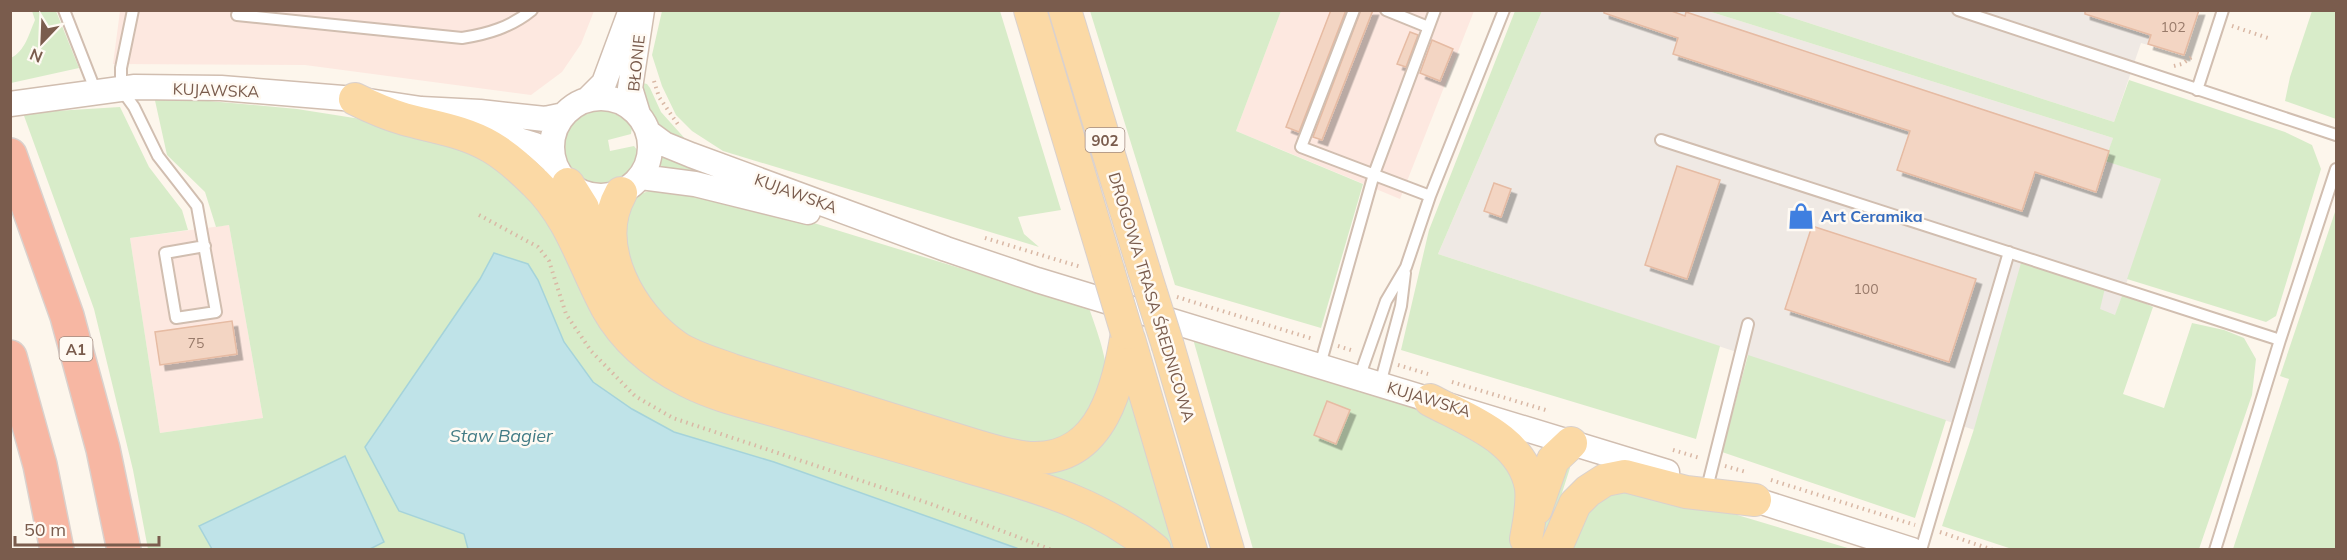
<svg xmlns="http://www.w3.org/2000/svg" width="2347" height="560" font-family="Mulish,sans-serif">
  <defs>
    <filter id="shadow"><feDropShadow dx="5.5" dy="5.5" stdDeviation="0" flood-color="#0004"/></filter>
  </defs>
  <rect width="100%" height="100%" fill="#fdf6ec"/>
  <path fill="#fde8e0" d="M120 11H594L581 44 562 72 531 95 305 65 113 64Z
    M1281 11H1474L1400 199 1236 131Z
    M229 225 263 418 160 433 130 238Z"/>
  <path fill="#efe9e4" d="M1542 11H1708L2113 138 2106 161 2162 179 2066 460 1438 254Z
    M1772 11H2199L2184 55 2141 43 2114 122Z"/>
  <path fill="#d8ecc9" d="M32 11H56L79 68 11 83V58C25 51 29 34 35 20Z
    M662 11H1000L1061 210 1018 217 1024 234 1039 247 723 151 692 131 676 115 662 86 652 55Z
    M1090 11H1281L1236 131 1363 184 1321 328 1175 285Z
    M1515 11H1542L1438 254 1720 346 1696 439 1401 350 1429 230Z
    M1708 11H1772L2114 122 2129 80 2285 132 2312 145 2321 169 2276 316 2266 322 2127 279 2161 179 2105 161 2113 138Z
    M2312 11H2336V119L2285 101 2290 77Z
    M638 82 647 84 650 88 661 112 688 142 666 135 641 96Z
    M154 96 297 109 386 123 493 157 549 213 593 312 1082 514 1141 549H1019L774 462 674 432 632 409 593 382 564 342 538 280 494 253 480 279 399 511 464 534 468 549H368L384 541 199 526 212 549H148L133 470 94 309 23 113 120 107 149 167 182 210 188 230 130 238 160 433 263 418 229 225 216 227 205 192 167 155Z
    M600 110C614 112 622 116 632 127L631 134 608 140 610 151 634 146 638 151C620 212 547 178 567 133 574 118 585 113 600 110Z
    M662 149 770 191 658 169Z
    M658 188 762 207 1089 308C1097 332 1115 375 1103 399 1096 412 1082 425 1073 436L1012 448 753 368 666 327 629 274 623 226 628 208 640 194Z
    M595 206 603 207C604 273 625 326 685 360 697 367 711 371 724 376L1015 466C1024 467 1034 469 1043 469 1084 468 1116 432 1124 395H1131L1177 549H1168L1141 522 1110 503 1053 483 740 387C723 381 704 377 688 368 647 347 614 310 602 265 597 246 597 225 595 206Z
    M2336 209V549H2233L2289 379 2280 376Z
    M2021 263 2105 288 2100 309 2115 315 2123 293 2153 307 2123 394 2164 408 2192 323 2224 330 2244 338 2256 359 2252 395 2199 549H2012L1942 526 1974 429Z
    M1193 339 1396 401 1470 431 1502 451 1523 484 1514 549H1253Z
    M1748 355 1946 420 1915 518 1722 452Z
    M1568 453 1570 468 1544 549 1532 550Z
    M1627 482 1851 549 1566 550 1576 514Z"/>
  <path fill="#bfe3e8" stroke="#a5d3da" stroke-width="1.5" d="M494 253 528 264 538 280 564 342 593 382 632 409 674 432 774 462 1019 549H468L464 534 399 511 365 447 480 279Z
    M345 456 384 542 368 550 212 549 199 526Z"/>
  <path fill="#f3d5c3" stroke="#e6bba3" stroke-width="1.5" filter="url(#shadow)" d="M1331 10H1346L1299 132 1286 127Z
    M1361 10H1373L1322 140 1313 137Z
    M1604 10H1669L1685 16 1686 12 2109 151 2096 192 2035 172 2022 211 1897 170 1910 131 1673 54 1678 38 1604 13Z
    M2085 10H2199L2184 55 2148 44 2151 35 2085 14Z
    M1410 32 1418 35 1406 67 1397 64Z
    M1432 40 1453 49 1440 81 1420 73Z
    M1677 166 1720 180 1687 279 1645 265Z
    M1494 183 1511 189 1501 217 1484 211Z
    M1812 226 1976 279 1949 362 1785 309Z
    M232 321 237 354 160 365 155 332Z
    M1327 401 1350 410 1336 444 1314 435Z"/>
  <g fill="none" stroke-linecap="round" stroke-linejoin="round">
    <defs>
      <path id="service" d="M64 10 96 92
        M133 10 121 68V89L134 107 158 156 197 206 216 312 176 318 165 253 205 246
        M1354 10 1301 147 1430 196 1406 267 1386 301 1359 378
        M1386 10 1428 27
        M1958 10 2336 135
        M237 15 462 38C488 34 511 27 532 10
        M2197 90 2223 10
        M1661 140 2280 340 2215 550
        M1430 196 1504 10
        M2280 340 2336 169
        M1320 365 1374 174 1435 10
        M1380 384 1401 306 1405 273
        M1708 484 1748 324
        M1921 550 2009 252"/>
      <path id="tertiary" d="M552 147a49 49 0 1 1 98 0a49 49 0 1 1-98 0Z
        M587 100 604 83 631 10
        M10 104 135 87 221 88 355 99 421 109 480 112 545 119 564 115
        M638 114 630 88 642 10
        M469 125 535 145 554 162
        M649 133 664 144 691 155 946 249 1037 280 1667 472
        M641 177 695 184 808 212
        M1740 495 1912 550"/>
      <path id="primary" d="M1030 10 1108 270
        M1065 10 1144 270
        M355 99C371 107 387 114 404 119 433 127 464 131 491 147 506 156 522 170 535 183 571 217 584 266 607 308 625 340 654 364 687 381 718 397 754 404 787 414 849 432 911 449 972 468 1040 488 1099 503 1155 550
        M568 184 583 208 591 252
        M621 193C591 246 631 316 677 347 694 358 714 363 732 370L980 447C998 452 1016 458 1035 458 1103 458 1118 386 1127 333
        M1129 339 1191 550
        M1168 346 1228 550
        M1430 400C1469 421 1523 439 1531 488 1533 505 1529 522 1526 539
        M1536 509 1553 460 1571 443
        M1555 550 1575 504 1588 491 1605 480 1625 476 1686 492 1755 500"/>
      <path id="motorway" d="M10 155 67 316 103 449 124 550
        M10 357 40 465 57 550"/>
    </defs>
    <use href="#service" stroke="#d1beb0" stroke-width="14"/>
    <use href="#tertiary" stroke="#d1beb0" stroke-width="27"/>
    <use href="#primary" stroke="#dad1cd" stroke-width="34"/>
    <use href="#motorway" stroke="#dad1cd" stroke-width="36"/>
    <path stroke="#d9b8a5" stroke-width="4" stroke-dasharray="1.5 4.5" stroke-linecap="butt" d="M2232 26 2268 38
      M2174 66 2182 64 2193 56
      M654 81 659 97 679 126
      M479 215 538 247 549 261 566 314 591 351 635 396 673 418 931 504 1052 550
      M985 238 1081 267
      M1177 297 1313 339
      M1338 346 1354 351
      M1398 365 1428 374
      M1452 382 1549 411
      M1673 450 1700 458
      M1725 466 1746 472
      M1771 480 1915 525
      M1940 532 1993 550"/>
    <use href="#service" stroke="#fff" stroke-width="10"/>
    <use href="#tertiary" stroke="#fff" stroke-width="24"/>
    <use href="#primary" stroke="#fbd9a5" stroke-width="32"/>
    <use href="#motorway" stroke="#f7b7a3" stroke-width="33"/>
    <defs>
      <path id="primary-bridge" d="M1108 270 1127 333
        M1144 270 1168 346"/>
    </defs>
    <use href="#primary-bridge" stroke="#dad1cd" stroke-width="34" stroke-linecap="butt"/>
    <use href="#primary-bridge" stroke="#fbd9a5" stroke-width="32"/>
  </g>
  <defs>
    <symbol id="shop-bare" viewBox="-9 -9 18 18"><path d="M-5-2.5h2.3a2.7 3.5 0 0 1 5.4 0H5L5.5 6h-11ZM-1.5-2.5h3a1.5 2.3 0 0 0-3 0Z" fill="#3f7fe0" stroke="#fffaf3" stroke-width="2.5" paint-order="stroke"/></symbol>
  </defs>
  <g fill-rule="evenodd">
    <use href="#shop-bare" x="1782" y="197" width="38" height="38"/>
  </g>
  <g text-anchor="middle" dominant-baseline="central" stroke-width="5" stroke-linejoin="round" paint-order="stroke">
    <g font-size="14" fill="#987a6a">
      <text x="2173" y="27">102</text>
      <text x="1866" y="289">100</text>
      <text x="196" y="343">75</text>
    </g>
    <g fill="#fffaf3" stroke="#a28b7f" stroke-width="1.5">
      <rect x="1085.5" y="128" width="39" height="24" rx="4.5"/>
      <rect x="59.5" y="337" width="33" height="24" rx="4.5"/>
    </g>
    <g font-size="15" font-weight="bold" fill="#7a5c4d">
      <text x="1105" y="140">902</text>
      <text x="76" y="349">A1</text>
    </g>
    <g font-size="16" fill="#7a5c4d" stroke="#fffaf3">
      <text transform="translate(636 63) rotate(-84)">BŁONIE</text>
      <text transform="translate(216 90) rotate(2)">KUJAWSKA</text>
      <text transform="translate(796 193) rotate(20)">KUJAWSKA</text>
      <text transform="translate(1152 297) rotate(73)">DROGOWA TRASA ŚREDNICOWA</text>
      <text transform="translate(1429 399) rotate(17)">KUJAWSKA</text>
    </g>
    <g font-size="16" font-weight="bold" fill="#366cbe" stroke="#fffaf3" text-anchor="start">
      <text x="1821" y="216">Art Ceramika</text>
    </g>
    <g font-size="18" font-style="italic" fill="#437c86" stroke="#fffaf3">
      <text x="501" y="435">Staw Bagier</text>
    </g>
  </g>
  <rect width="2347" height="560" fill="none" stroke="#7a5c4d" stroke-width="24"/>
  <g transform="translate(42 42) rotate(203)" stroke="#fffaf3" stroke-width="4.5" paint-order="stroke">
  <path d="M0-4.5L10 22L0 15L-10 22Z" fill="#7a5c4d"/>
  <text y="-9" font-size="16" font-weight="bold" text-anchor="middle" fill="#7a5c4d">N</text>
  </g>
  <path d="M15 536v9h144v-9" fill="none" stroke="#7a5c4d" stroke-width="3"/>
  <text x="24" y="536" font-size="18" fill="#7a5c4d" stroke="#fffaf3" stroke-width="4.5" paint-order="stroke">50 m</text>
</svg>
